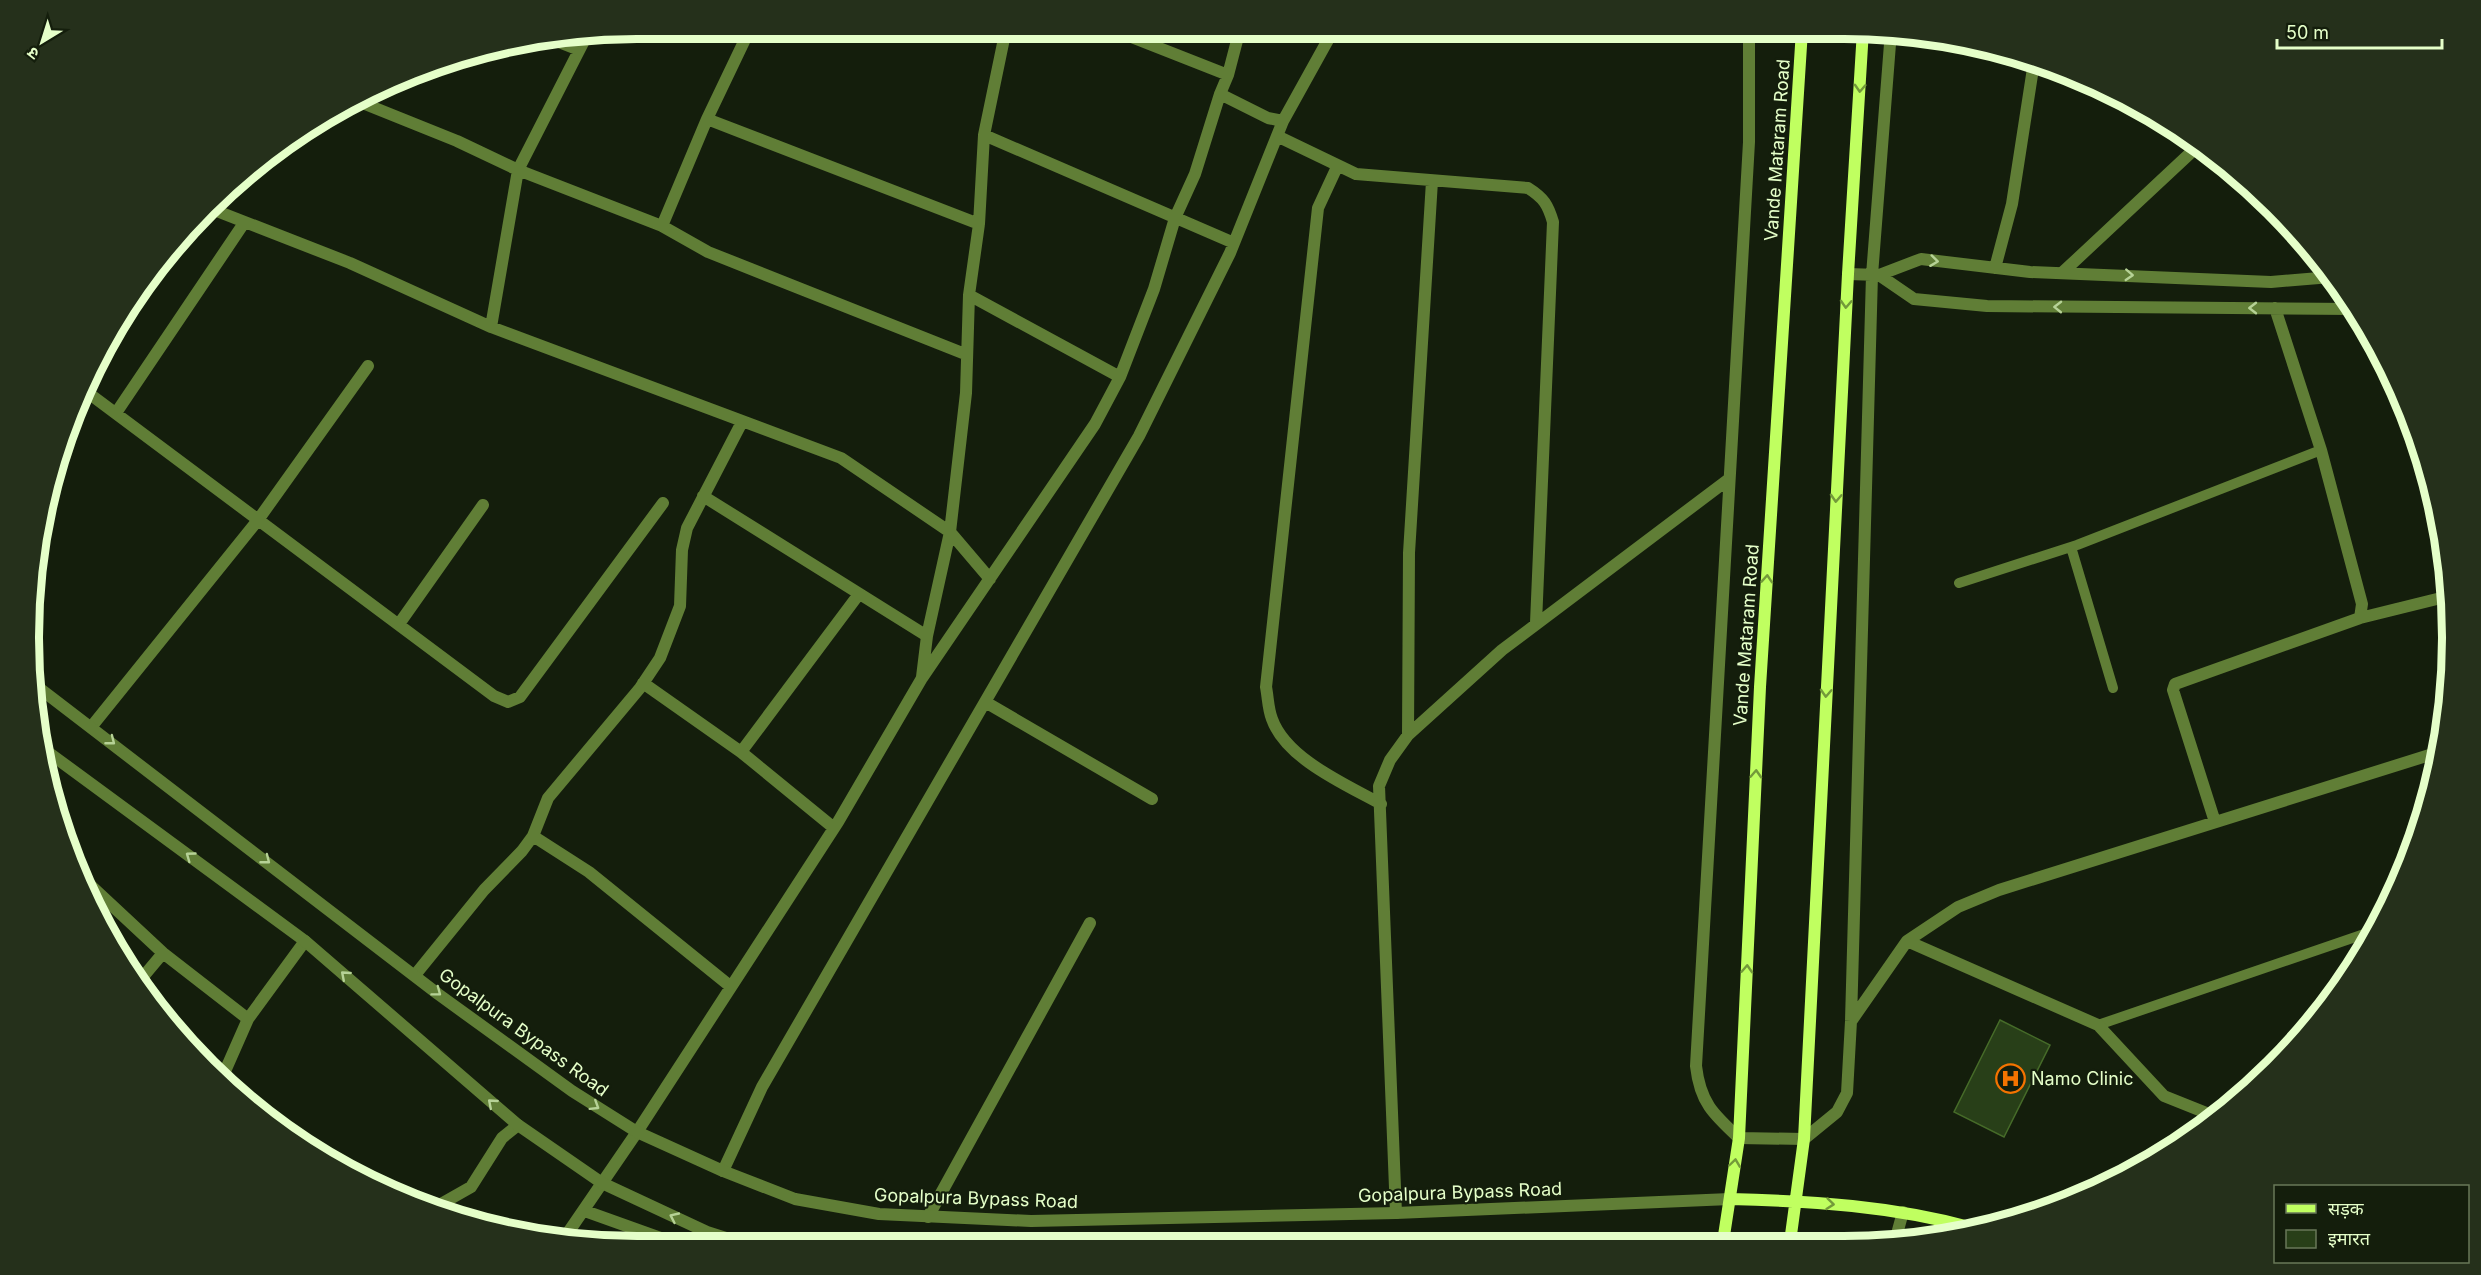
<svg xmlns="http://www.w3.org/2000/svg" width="2481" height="1275" font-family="Inter,'Noto Sans Devanagari',sans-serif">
  <rect width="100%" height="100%" fill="#141e0c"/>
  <path fill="#283f18" stroke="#466b29" stroke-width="1.5" d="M2000 1020 2050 1045 2004 1137 1954 1112Z"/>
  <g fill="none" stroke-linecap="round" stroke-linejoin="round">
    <path stroke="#607e36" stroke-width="10" d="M2071 547 2113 688
      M1959 583 2077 545 2321 450
      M2098 1025 2373 931"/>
    <path stroke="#607e36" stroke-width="12" d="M1111 29 1228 75
      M1749 30V142L1696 1066C1700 1102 1713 1114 1739 1138L1804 1139 1837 1112 1847 1093 1851 1021 1872 275 1891 31
      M546 37 579 50
      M1220 94 1268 118 1283 121 1334 29
      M355 100 457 141 518 170 662 226 708 252 965 354
      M707 119 750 29
      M984 135 1234 243
      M1277 136 1356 174 1528 188C1544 198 1548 205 1553 222L1536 623
      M1337 167 1318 208 1266 687C1268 697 1268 709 1272 719 1286 759 1347 785 1381 804
      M209 208 350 263 491 327 841 458 950 532 990 579
      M662 226 707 119 979 224
      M1995 268 2012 204 2034 62
      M2063 272 2199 145
      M1848 274 1879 275 1921 259 2030 272 2271 282 2331 277
      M1879 275 1914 299 1987 306 2353 309
      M969 295 1120 377
      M491 327 518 170 588 33
      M83 389 494 696 508 702 520 697 663 503
      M116 413 244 223
      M703 496 927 636
      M2360 618 2449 596
      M399 624 483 505
      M922 677 927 636 950 532 966 393 969 295 979 224 984 135 1006 29
      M643 683 741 752 834 828
      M987 703 1152 799
      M92 726 258 520 368 366
      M1408 735 1409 553 1432 181
      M741 752 859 594
      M2215 822 2173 690 2175 684 2360 618 2362 604 2321 450 2275 308
      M533 836 589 872 730 986
      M75 871 163 953 248 1019
      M1907 941 2098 1025 2164 1096 2214 1116
      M415 975 484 890 522 851 533 836 548 798 640 688 660 658 680 606 682 550 687 528 742 422
      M137 984 163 953
      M1852 1020 1907 941 1958 907 1999 890 2439 752
      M222 1078 248 1019 305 941
      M723 1171 762 1087 1139 436 1230 253 1283 121
      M434 1208 471 1187 502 1138 518 1125
      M585 1211 680 1245
      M1396 1213 1379 786 1390 760 1408 735 1502 650 1729 479
      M928 1217 1090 923
      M563 1240 637 1132 838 822 922 678 1095 424 1120 377 1154 289 1175 218 1195 174 1220 94 1228 75 1240 29"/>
    <path stroke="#607e36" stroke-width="12" d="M30 681 438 994 572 1091 637 1132 723 1171 795 1199 879 1214 1031 1221 1396 1213 1730 1199
      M41 747 305 941 518 1125 602 1183 707 1232 748 1245
      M1895 1241 1903 1212"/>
    <path stroke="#c0ff60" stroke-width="12" d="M1730 1199C1812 1201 1893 1206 1973 1228
      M1723 1242 1739 1138 1760 687 1802 30
      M1790 1242 1804 1139 1848 274 1863 30"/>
  </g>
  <defs><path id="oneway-chevron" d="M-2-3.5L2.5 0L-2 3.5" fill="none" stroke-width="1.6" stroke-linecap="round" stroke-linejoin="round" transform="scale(1.5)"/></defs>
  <g stroke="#739a3a">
    <use href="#oneway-chevron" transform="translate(1860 88) rotate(93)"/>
    <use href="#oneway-chevron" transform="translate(1846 304) rotate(93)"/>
    <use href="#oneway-chevron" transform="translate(1836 498) rotate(93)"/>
    <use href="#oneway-chevron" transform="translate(1767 579) rotate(-86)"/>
    <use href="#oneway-chevron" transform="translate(1826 693) rotate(93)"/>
    <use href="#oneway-chevron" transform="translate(1756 774) rotate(-87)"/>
    <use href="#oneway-chevron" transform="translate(1747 969) rotate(-87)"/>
    <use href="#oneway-chevron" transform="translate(1735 1163) rotate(-82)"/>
    <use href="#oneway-chevron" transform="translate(1830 1204) rotate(6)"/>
  </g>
  <g stroke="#b6d296">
    <use href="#oneway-chevron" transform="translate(1934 261) rotate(7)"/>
    <use href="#oneway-chevron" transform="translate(2129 275) rotate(3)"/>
    <use href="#oneway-chevron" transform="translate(2058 307) rotate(-179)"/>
    <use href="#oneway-chevron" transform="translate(2253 308) rotate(-180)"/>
    <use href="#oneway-chevron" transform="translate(111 741) rotate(38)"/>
    <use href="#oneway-chevron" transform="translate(190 856) rotate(-144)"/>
    <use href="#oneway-chevron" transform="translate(266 860) rotate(38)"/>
    <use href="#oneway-chevron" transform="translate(345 975) rotate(-139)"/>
    <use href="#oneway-chevron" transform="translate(437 992) rotate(37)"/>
    <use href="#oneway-chevron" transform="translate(492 1103) rotate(-139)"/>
    <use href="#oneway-chevron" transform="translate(595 1106) rotate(32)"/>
    <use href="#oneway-chevron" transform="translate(674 1217) rotate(-155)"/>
  </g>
  <defs>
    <symbol id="hospital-ring" viewBox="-11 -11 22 22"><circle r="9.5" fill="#141e0c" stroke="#f47300" stroke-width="1.5"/><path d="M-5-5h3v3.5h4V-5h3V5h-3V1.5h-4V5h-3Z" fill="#f47300"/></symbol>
  </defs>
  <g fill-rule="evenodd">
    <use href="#hospital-ring" x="1994" y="1062" width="33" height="33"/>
  </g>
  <g text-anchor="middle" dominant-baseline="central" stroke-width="4.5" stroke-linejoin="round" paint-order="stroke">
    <g font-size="18" fill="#e5ffc9" stroke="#141e0c">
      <text transform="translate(1777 150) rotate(-86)">Vande Mataram Road</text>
      <text transform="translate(1746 635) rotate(-86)">Vande Mataram Road</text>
      <text transform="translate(524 1032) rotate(36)">Gopalpura Bypass Road</text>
      <text transform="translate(1460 1192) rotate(-2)">Gopalpura Bypass Road</text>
      <text transform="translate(976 1198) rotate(2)">Gopalpura Bypass Road</text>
    </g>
    <g font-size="18" fill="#e5ffc9" stroke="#141e0c" text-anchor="start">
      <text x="2031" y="1078">Namo Clinic</text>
    </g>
  </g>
  <path d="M0 0H2481V1275H0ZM637 39H1844A598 598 0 0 1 2442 637V638A598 598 0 0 1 1844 1236H637A598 598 0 0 1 39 638V637A598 598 0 0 1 637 39Z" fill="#25301b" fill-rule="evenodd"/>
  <path fill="none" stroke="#e5ffc9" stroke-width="8" d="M637 39H1844A598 598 0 0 1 2442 637V638A598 598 0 0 1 1844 1236H637A598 598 0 0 1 39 638V637A598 598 0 0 1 637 39Z"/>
  <rect x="2274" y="1185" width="195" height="78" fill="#141e0c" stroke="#687858" stroke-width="1.5"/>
  <rect x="2286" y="1204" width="30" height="9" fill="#c0ff60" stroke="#687858" stroke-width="1.5"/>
  <text x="2328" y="1215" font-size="18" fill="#e5ffc9">सड़क</text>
  <rect x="2286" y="1230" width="30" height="18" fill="#283f18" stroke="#687858" stroke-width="1.5"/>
  <text x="2328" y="1245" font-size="18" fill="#e5ffc9">इमारत</text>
  <g transform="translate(42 42) rotate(218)" stroke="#141e0c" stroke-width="4.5" paint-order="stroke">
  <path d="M0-4.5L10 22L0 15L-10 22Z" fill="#e5ffc9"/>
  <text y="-9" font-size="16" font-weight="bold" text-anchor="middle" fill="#e5ffc9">उ</text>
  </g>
  <path d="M2277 39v9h165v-9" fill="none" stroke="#e5ffc9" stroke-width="3"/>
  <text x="2286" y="39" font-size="18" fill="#e5ffc9" stroke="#141e0c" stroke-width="4.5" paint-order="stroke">50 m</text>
</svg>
